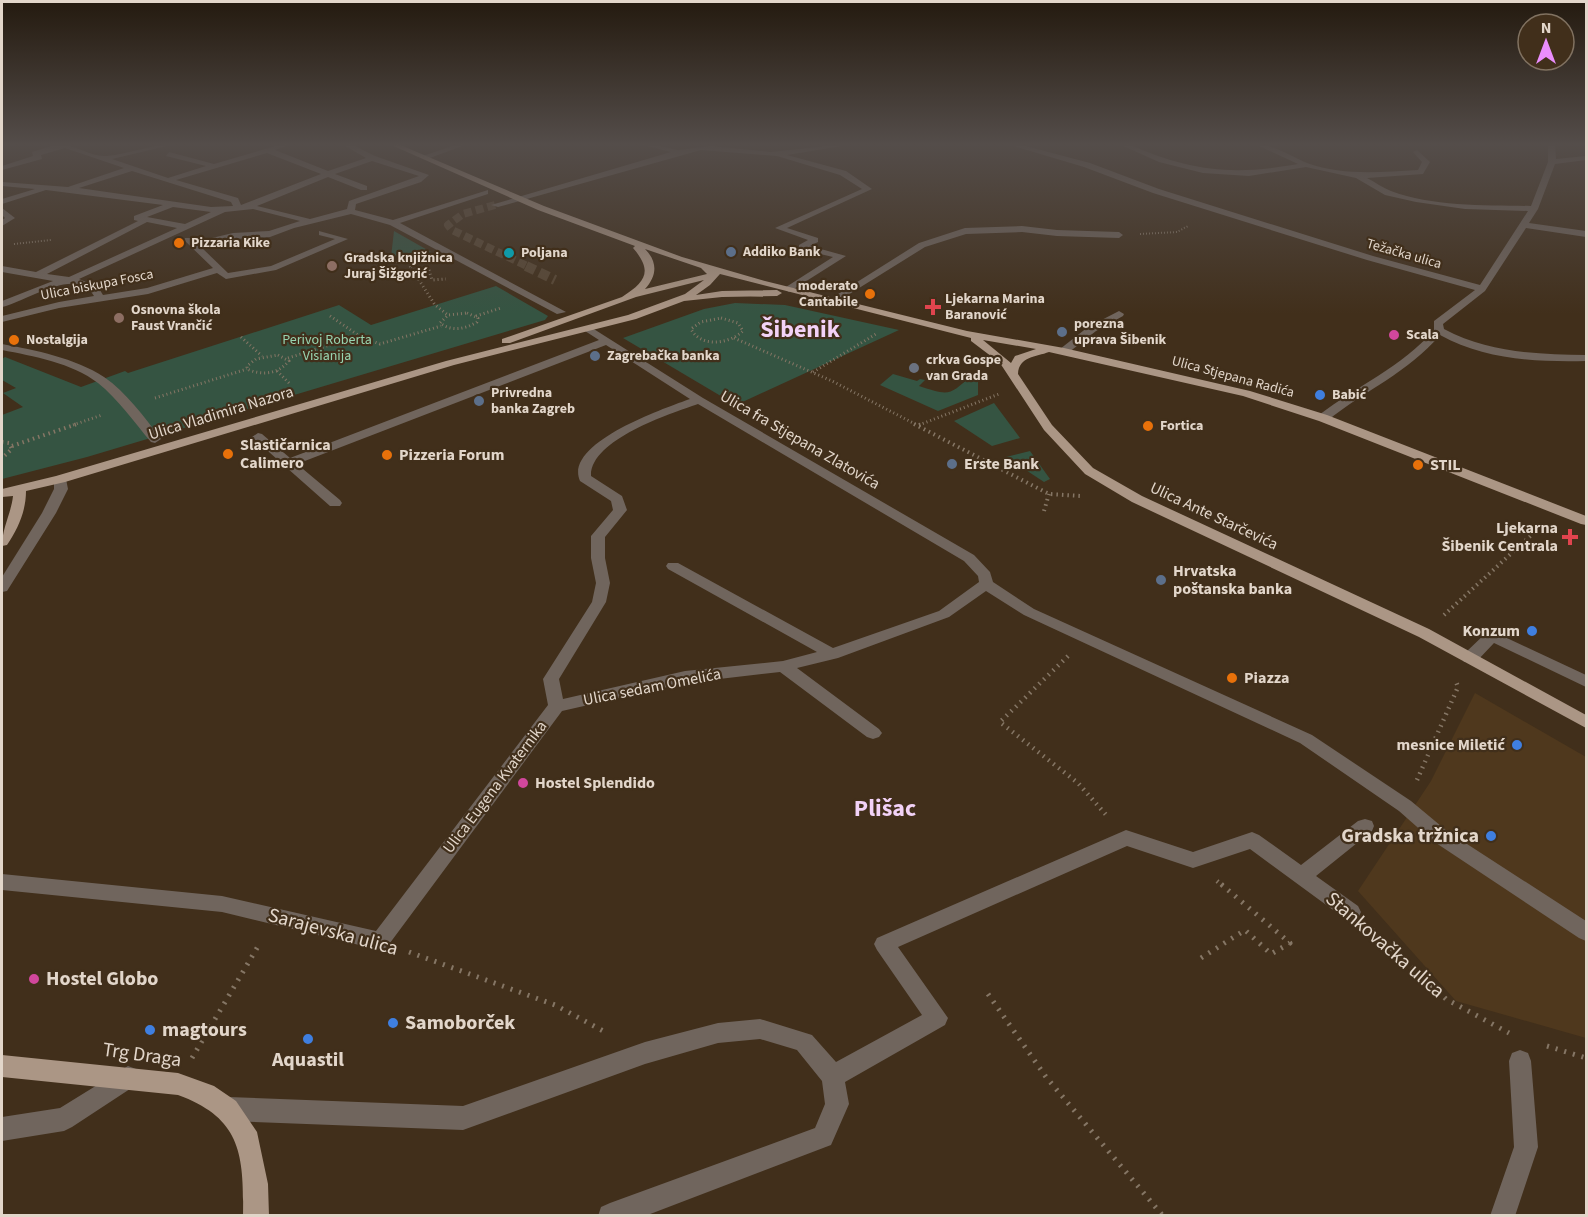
<svg xmlns="http://www.w3.org/2000/svg" width="1588" height="1217" font-family="'Source Sans 3',sans-serif">
	<rect width="100%" height="100%" fill="#412f1b"/>
	<!-- built -->
	<path fill="#4f381d" d="M1475 693 1586 757V1038L1456 1001 1358 891 1431 781Z"/>
	<!-- green -->
	<g fill="#355442">
		<path d="M394 231 431 252 391 257Z"/>
		<path d="M496 286 548 316 545 320 87 457 2 479V415L23 407 3 393 16 388 2 380V359L5 357 81 387 125 371 128 373 339 305 371 325Z"/>
		<path d="M735 303 785 305 899 330 736 405 623 338 704 309Z"/>
		<path d="M893 374 917 381 920 379 925 380 919 386C950 396 949 396 973 374L978 375V395L938 411 880 385Z"/>
		<path d="M994 403 1020 438 992 446 954 421Z"/>
		<path d="M1030 451 1050 479 1044 482 1006 457Z"/>
	</g>
	<g fill="none" stroke-linecap="round" stroke-linejoin="round">
		<!-- minor-tunnel-far1 -->
		<path stroke="#594835" stroke-width="8" stroke-dasharray="8 4" stroke-linecap="butt" d="M495 205 463 214 448 225 452 230 529 267"/>
		<!-- minor-tunnel -->
		<path stroke="#594835" stroke-width="10" stroke-dasharray="10 5" stroke-linecap="butt" d="M526 266 555 280"/>
		<!-- path-far4 -->
		<g stroke="#857665" stroke-width="2" stroke-dasharray="1 2" stroke-linecap="butt">
			<path d="M1140 234 1177 232 1188 226"/>
			<path d="M14 244 51 240"/>
			<path d="M381 263 412 261"/>
			<path d="M411 267 416 262"/>
		</g>
		<!-- path-far3 -->
		<g stroke="#857665" stroke-width="3" stroke-dasharray="1 3" stroke-linecap="butt">
			<path d="M410 266 435 305 448 315"/>
			<path d="M429 270 432 280 446 279"/>
			<path d="M467 313 478 318 477 322C465 329 452 332 440 323L448 315Z"/>
			<path d="M330 316 358 335"/>
			<path d="M476 316 501 308"/>
			<path d="M721 318 738 323 743 331C729 344 701 348 691 329L701 322Z"/>
			<path d="M241 337 262 356"/>
			<path d="M734 338 832 381 917 425"/>
			<path d="M278 355 289 361C278 374 262 376 247 369V366L256 359Z"/>
			<path d="M288 358 359 336 380 344 441 326"/>
			<path d="M277 371 291 385"/>
			<path d="M813 372 876 334"/>
			<path d="M155 398 247 369"/>
			<path d="M73 425 102 415"/>
			<path d="M919 425 999 394"/>
		</g>
		<!-- path-far2 -->
		<g stroke="#857665" stroke-width="4" stroke-dasharray="1.5 4" stroke-linecap="butt">
			<path d="M914 424 1049 494 1081 496"/>
			<path d="M919 425 923 424"/>
			<path d="M2 442 9 443 12 449 2 458"/>
			<path d="M12 446 77 424"/>
			<path d="M1044 511 1049 494"/>
			<path d="M1444 615 1538 529"/>
		</g>
		<!-- path-far1 -->
		<g stroke="#857665" stroke-width="4.5" stroke-dasharray="1.5 5" stroke-linecap="butt">
			<path d="M1068 656 1000 722 1078 783 1108 817"/>
			<path d="M1417 780 1458 687 1455 679"/>
			<path d="M1217 881 1223 886"/>
		</g>
		<!-- path -->
		<g stroke="#857665" stroke-width="5" stroke-dasharray="2 7" stroke-linecap="butt">
			<path d="M1372 930 1446 999 1509 1033"/>
			<path d="M409 952 555 1005 607 1033"/>
			<path d="M1201 958 1245 930 1271 954 1290 943 1221 884"/>
			<path d="M988 994 1046 1077 1163 1216"/>
			<path d="M1547 1046 1586 1058"/>
			<path d="M192 1058 260 943"/>
		</g>
		<!-- minor -->
		<g fill="#70655d" fill-rule="evenodd">
			<path d="M58 144C74 144 91 157 106 156 130 154 152 144 175 144L112 159 168 178 206 166 166 156 169 152 214 164 282 144H291L275 150 328 171 366 158 342 144H351L375 156 429 175 421 182 356 204 355 210 393 220 488 190V194L400 223 566 312 557 314 390 225 351 214 294 228 270 237 233 239 200 246 228 273 271 266 335 239 319 235V231L348 239 276 270 226 279 217 273 148 294 59 308 2 322V316L59 302 94 296C77 265 26 302 2 307V301L53 281 2 272V266L36 272 138 221 134 220V216L163 205 46 190 2 204V199L35 189 2 186V182L68 187 124 168 65 148 41 155 42 159 2 170V166L33 156 32 152ZM267 153 321 174 241 205 238 198 176 180ZM372 161 419 176 349 201 347 209 310 219 257 206 328 177 361 190H367V186L335 174ZM132 171 231 202 233 206 211 207 79 188ZM173 207 211 212 185 224 147 217ZM253 209 300 221 269 231 233 233 195 242 191 238H185L184 240 213 268 147 288 103 295 98 287 79 279 225 212ZM147 222 177 228 69 277 47 274Z"/>
			<path d="M458 144H468L427 159 420 157Z"/>
			<path d="M639 144H650L678 150 711 146 771 152 845 144 842 146 787 155 846 171 872 189 787 228 818 238V242L810 246 846 256 789 292 784 289 786 287 833 257 799 249V245L808 240 775 228 862 189 840 175 777 156 701 150 498 207 491 205 671 152Z"/>
			<path d="M1007 144H1018L1090 163 1159 189 1373 256 1480 285 1528 211 1465 209 1416 202 1385 195 1356 178 1306 167 1249 176 1203 173 1159 162 1119 144H1128C1190 171 1231 176 1298 164L1255 144C1273 144 1290 156 1307 163 1343 176 1380 172 1418 170L1422 162 1413 152 1417 150 1430 162 1423 174 1367 178C1375 182 1383 188 1391 191 1433 207 1487 205 1531 206L1548 162V144H1555L1556 159 1586 156V160L1555 164 1538 209 1529 223 1586 231V237L1526 228 1485 291 1443 324 1444 329C1489 353 1536 354 1586 355V361C1537 362 1485 360 1440 335 1409 372 1364 391 1327 421H1319V415C1357 386 1402 367 1434 330V321L1475 290 1367 260 1153 193 1084 167Z"/>
			<path d="M2 208 15 218 2 226V220L5 218 2 215Z"/>
			<path d="M1022 226 1057 230 1119 232 1123 235 1119 238 1057 236 1022 232 966 234 925 247 835 303 827 301 919 243 965 228Z"/>
			<path d="M1119 311 1124 314 1123 316 1096 331 1068 353H1060V349L1088 327Z"/>
			<path d="M589 326 703 398 974 555 990 572 993 582 1034 609 1312 735 1411 801 1447 831 1586 921V941L1579 938 1433 841 1399 811 1300 743 1024 615 986 591 949 617 838 658 797 668 879 729 882 733 879 737 873 739 867 737 780 672 685 683 562 711 387 947 380 950 222 912 2 890V874L222 896 376 931 548 705 543 679 592 602 596 583 591 558V536L613 510 611 501 580 481C563 443 665 408 690 399L606 345 297 464 340 500 342 503 340 506H330L252 437 258 433 262 434 290 458 599 340 585 331V327ZM698 404 964 561 978 576 979 582 939 611 833 648 678 563H668L666 566 668 569 817 652 783 661 685 671 563 699 559 679 606 602 610 583 605 558V537L627 510 622 496 591 476C590 440 669 414 698 404Z"/>
			<path d="M2 344C35 350 75 358 104 377 126 392 145 418 161 439L155 443 151 442C134 422 118 399 98 383 72 363 33 356 2 350Z"/>
			<path d="M60 475 66 479 68 489 56 513 7 591 2 592V577L42 513 54 489V479Z"/>
			<path d="M1492 631 1586 675V687L1494 643 1476 662H1464L1462 658 1464 654 1487 632Z"/>
			<path d="M1365 819 1372 821 1374 826 1372 831 1316 876 1358 906 1361 912 1358 918 1351 921 1344 918 1250 849 1193 868 1127 846 898 947 948 1018 945 1025 845 1082 849 1104 831 1145 645 1216H598L601 1207 610 1203 815 1128 825 1104 822 1081 797 1050 760 1039 718 1043 645 1064 463 1130 228 1121 220 1117 216 1109 220 1101 228 1097 463 1106 645 1042 718 1023 760 1019 812 1035 836 1062 922 1015 877 950 874 944 877 938 1126 830 1193 852 1252 832 1259 835 1301 865 1358 821Z"/>
			<path d="M1520 1050 1528 1053 1531 1061 1538 1147 1515 1216H1490L1514 1147 1509 1061 1512 1053Z"/>
			<path d="M128 1066 136 1069 139 1077 136 1085 72 1127 64 1131 2 1141V1117L60 1108Z"/>
		</g>
		<!-- major -->
		<g fill="#ab9685" fill-rule="evenodd">
			<path d="M389 144H398L544 206 682 257 765 281 967 331 1064 348 1250 391 1327 415 1586 516V525L1581 524 1319 421 1243 396 1049 352C1036 357 1019 356 1018 374L1052 425 1093 468 1142 496 1429 629 1586 715V728L1419 637 1132 502 1085 474 1044 430 1000 363 971 341V338L720 274 710 285 696 295 722 291 777 290 782 293 777 296 722 297 684 301 636 319 454 365 65 482 26 491C26 511 18 529 7 545L2 546C2 528 11 514 13 496L2 497V489L56 476 446 361 628 315 685 294 704 280 636 297 510 343H502V339L622 297C646 282 653 271 633 248L635 246 538 210ZM645 249 701 268 707 274 645 289C657 276 658 262 645 249ZM983 340 1036 349 1015 356 1011 363Z"/>
			<path d="M2 1055 178 1073 214 1086 236 1101 257 1132 268 1184 269 1216H243C244 1154 241 1118 178 1095L2 1077Z"/>
		</g>
	</g>
	<!-- sky -->
	<linearGradient id="sky" x2="0" y2="1"><stop stop-color="#241a0f"/><stop offset="0.46" stop-color="#544d4a"/><stop offset="1" stop-color="#544d4a" stop-opacity="0"/></linearGradient>
	<rect width="1588" height="314" fill="url(#sky)"/>
	<!-- markers -->
	<g fill="#e8710a" stroke="#412f1b" stroke-width="2">
		<circle cx="179" cy="243" r="6"/>
		<circle cx="870" cy="294" r="6"/>
		<circle cx="14" cy="340" r="6"/>
		<circle cx="1148" cy="426" r="6"/>
		<circle cx="228" cy="454" r="6"/>
		<circle cx="387" cy="455" r="6"/>
		<circle cx="1418" cy="465" r="6"/>
		<circle cx="1232" cy="678" r="6"/>
	</g>
	<g fill="#5c6f8a" stroke="#412f1b" stroke-width="2">
		<circle cx="731" cy="252" r="6"/>
		<circle cx="1062" cy="332" r="6"/>
		<circle cx="595" cy="356" r="6"/>
		<circle cx="479" cy="401" r="6"/>
		<circle cx="952" cy="464" r="6"/>
		<circle cx="1161" cy="580" r="6"/>
	</g>
	<circle fill="#0f9aa8" stroke="#412f1b" stroke-width="2" cx="509" cy="253" r="6"/>
	<g fill="#8d6e63" stroke="#412f1b" stroke-width="2">
		<circle cx="332" cy="266" r="6"/>
		<circle cx="119" cy="318" r="6"/>
	</g>
	<g fill="#e0444e" stroke="#412f1b" stroke-width="2">
		<path d="M930 298h6v6h6v6h-6v6h-6v-6h-6v-6h6z"/>
		<path d="M1567 528h6v6h6v6h-6v6h-6v-6h-6v-6h6z"/>
	</g>
	<g fill="#d1479c" stroke="#412f1b" stroke-width="2">
		<circle cx="1394" cy="335" r="6"/>
		<circle cx="523" cy="783" r="6"/>
		<circle cx="34" cy="979" r="6"/>
	</g>
	<circle fill="#6b7280" stroke="#412f1b" stroke-width="2" cx="914" cy="368" r="6"/>
	<g fill="#3f7fe0" stroke="#412f1b" stroke-width="2">
		<circle cx="1320" cy="395" r="6"/>
		<circle cx="1532" cy="631" r="6"/>
		<circle cx="1517" cy="745" r="6"/>
		<circle cx="1491" cy="836" r="6"/>
		<circle cx="393" cy="1023" r="6"/>
		<circle cx="150" cy="1030" r="6"/>
		<circle cx="308" cy="1039" r="6"/>
	</g>
	<g text-anchor="middle" dominant-baseline="central" stroke-width="4.5" stroke-linejoin="round" paint-order="stroke">
		<!-- far-poi labels -->
		<g font-size="14" font-weight="bold" fill="#e2d6ca" stroke="#412f1b" text-anchor="start">
			<text x="191" y="243">Pizzaria Kike</text>
			<text x="743" y="252">Addiko Bank</text>
			<text x="521" y="253">Poljana</text>
			<text x="344" y="258">Gradska knjižnica<tspan x="344" dy="16">Juraj Šižgorić</tspan></text>
			<text x="858" y="286" text-anchor="end">moderato<tspan x="858" dy="16">Cantabile</tspan></text>
			<text x="945" y="299">Ljekarna Marina<tspan x="945" dy="16">Baranović</tspan></text>
			<text x="131" y="310">Osnovna škola<tspan x="131" dy="16">Faust Vrančić</tspan></text>
			<text x="1074" y="324">porezna<tspan x="1074" dy="16">uprava Šibenik</tspan></text>
			<text x="1406" y="335">Scala</text>
			<text x="26" y="340">Nostalgija</text>
			<text x="607" y="356">Zagrebačka banka</text>
			<text x="926" y="360">crkva Gospe<tspan x="926" dy="16">van Grada</tspan></text>
			<text x="491" y="393">Privredna<tspan x="491" dy="16">banka Zagreb</tspan></text>
			<text x="1332" y="395">Babić</text>
			<text x="1160" y="426">Fortica</text>
		</g>
		<!-- far-street labels -->
		<g font-size="14" fill="#e2d6ca" stroke="#412f1b">
			<text transform="translate(1404 254) rotate(16)">Težačka ulica</text>
			<text transform="translate(97 285) rotate(-11)">Ulica biskupa Fosca</text>
			<text transform="translate(1233 377) rotate(15)">Ulica Stjepana Radića</text>
		</g>
		<!-- far-park labels -->
		<g font-size="14" fill="#98d4b0" stroke="#412f1b">
			<text x="327" y="340">Perivoj Roberta<tspan x="327" dy="16">Visianija</tspan></text>
		</g>
		<!-- street labels -->
		<g font-size="16" fill="#e2d6ca" stroke="#412f1b">
			<text transform="translate(221 413) rotate(-17)">Ulica Vladimira Nazora</text>
			<text transform="translate(800 440) rotate(30)">Ulica fra Stjepana Zlatovića</text>
			<text transform="translate(1214 516) rotate(25)">Ulica Ante Starčevića</text>
			<text transform="translate(652 687) rotate(-11)">Ulica sedam Omelića</text>
			<text transform="translate(495 787) rotate(-53)">Ulica Eugena Kvaternika</text>
		</g>
		<!-- poi labels -->
		<g font-size="16" font-weight="bold" fill="#e2d6ca" stroke="#412f1b" text-anchor="start">
			<text x="240" y="445">Slastičarnica<tspan x="240" dy="18">Calimero</tspan></text>
			<text x="399" y="455">Pizzeria Forum</text>
			<text x="964" y="464">Erste Bank</text>
			<text x="1430" y="465">STIL</text>
			<text x="1558" y="528" text-anchor="end">Ljekarna<tspan x="1558" dy="18">Šibenik Centrala</tspan></text>
			<text x="1173" y="571">Hrvatska<tspan x="1173" dy="18">poštanska banka</tspan></text>
			<text x="1520" y="631" text-anchor="end">Konzum</text>
			<text x="1244" y="678">Piazza</text>
			<text x="1505" y="745" text-anchor="end">mesnice Miletić</text>
			<text x="535" y="783">Hostel Splendido</text>
		</g>
		<!-- near-poi labels -->
		<g font-size="20" font-weight="bold" fill="#e2d6ca" stroke="#412f1b" text-anchor="start">
			<text x="1479" y="836" text-anchor="end">Gradska tržnica</text>
			<text x="46" y="979">Hostel Globo</text>
			<text x="405" y="1023">Samoborček</text>
			<text x="162" y="1030">magtours</text>
			<text x="308" y="1060" text-anchor="middle">Aquastil</text>
		</g>
		<!-- near-street labels -->
		<g font-size="20" fill="#e2d6ca" stroke="#412f1b">
			<text transform="translate(333 932) rotate(15)">Sarajevska ulica</text>
			<text transform="translate(1385 945) rotate(41)">Stankovačka ulica</text>
			<text transform="translate(142 1055) rotate(8)">Trg Draga</text>
		</g>
		<!-- far-town labels -->
		<g font-size="24" font-weight="bold" fill="#f2d2f7" stroke="#412f1b">
			<text x="800" y="329">Šibenik</text>
		</g>
		<!-- near-quarter labels -->
		<g font-size="24" font-weight="bold" fill="#f2d2f7" stroke="#412f1b">
			<text x="885" y="808">Plišac</text>
		</g>
	</g>
	<!-- border -->
	<rect width="1588" height="1217" fill="none" stroke="#e2d6ca" stroke-width="6"/>
	<!-- north arrow -->
	<g transform="translate(1546 42)"><circle r="28" fill="#412f1b" stroke="#817261" stroke-width="1.5"/>
	<path d="M0-4.5L10 22L0 15L-10 22Z" fill="#ea8dfc"/>
	<text y="-9" font-size="16" font-weight="bold" text-anchor="middle" fill="#e2d6ca">N</text>
	</g>
</svg>
